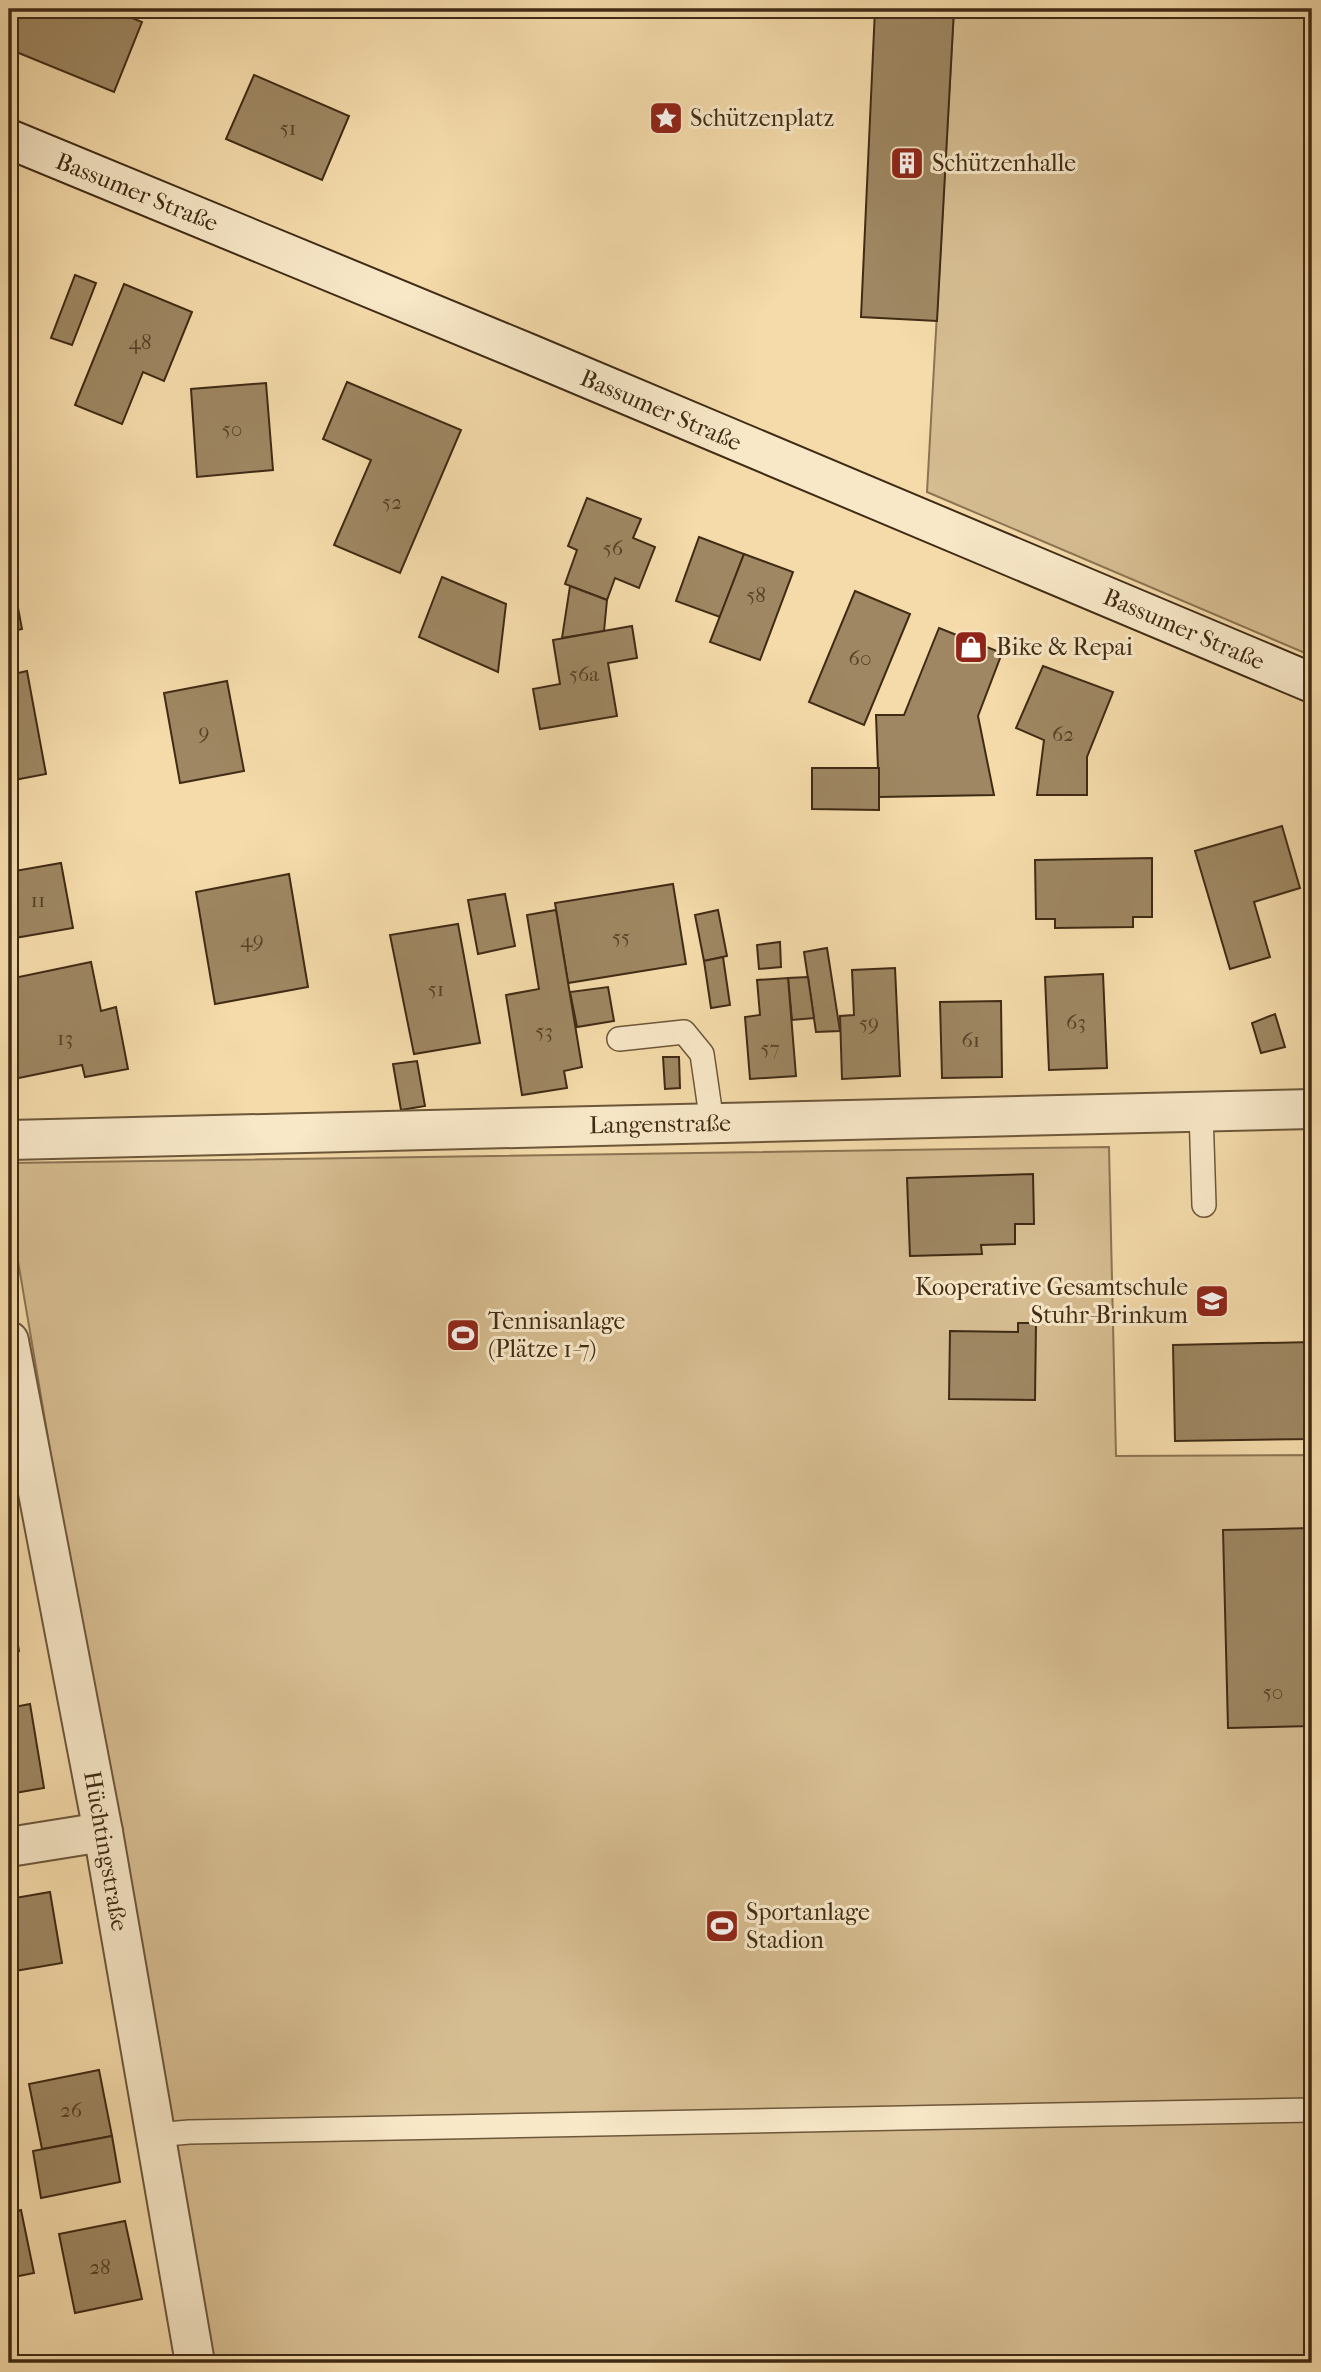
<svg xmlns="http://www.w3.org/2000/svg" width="1321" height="2372" font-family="'IM FELL French Canon',serif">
	<rect width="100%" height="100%" fill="#f5dbaa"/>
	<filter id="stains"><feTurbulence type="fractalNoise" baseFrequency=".00286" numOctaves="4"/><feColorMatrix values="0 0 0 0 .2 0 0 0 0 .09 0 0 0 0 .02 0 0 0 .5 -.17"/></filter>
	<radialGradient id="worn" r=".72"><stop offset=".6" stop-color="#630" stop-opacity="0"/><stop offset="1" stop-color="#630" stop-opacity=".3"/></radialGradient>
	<!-- green -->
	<g fill="#d6bd91" stroke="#8b7453" stroke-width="2">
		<path d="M954 9H1312V656L927 492Z"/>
		<path d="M1109 1147 1116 1456 1312 1455V2363H205L9 1208V1163Z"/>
	</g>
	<!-- building -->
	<g fill="#9e8762" stroke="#402b15" stroke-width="2">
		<path d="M9 9H110L142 22 114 92 9 49Z"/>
		<path d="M875 9H954L937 321 861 317Z"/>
		<path d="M254 75 349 116 322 180 226 139Z"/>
		<path d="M75 275 96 283 72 345 51 338Z"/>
		<path d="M124 284 192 312 164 381 143 372 122 424 75 405Z"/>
		<path d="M347 382 461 430 400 573 334 545 371 460 323 439Z"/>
		<path d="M266 383 273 470 197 477 191 389Z"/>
		<path d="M587 498 641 519 633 538 655 547 639 588 615 578 607 600 565 584 577 550 568 546Z"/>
		<path d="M699 537 744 554 720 617 676 601Z"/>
		<path d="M744 554 793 572 760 660 710 642Z"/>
		<path d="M9 560 22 629 9 632Z"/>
		<path d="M442 577 506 604 498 672 419 637Z"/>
		<path d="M570 586 607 600 604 631 562 638Z"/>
		<path d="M855 591 910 614 864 725 809 702Z"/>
		<path d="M632 626 637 658 608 663 617 716 540 729 533 689 560 684 553 640Z"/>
		<path d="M939 628 1002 653 978 716 994 795 879 797 876 715H904Z"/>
		<path d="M1043 666 1113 692 1087 757V795H1037L1044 740 1016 728Z"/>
		<path d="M27 671 46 774 9 781V675Z"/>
		<path d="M227 681 244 771 180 783 164 693Z"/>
		<path d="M812 768H879V810L812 809Z"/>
		<path d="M1282 826 1300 888 1254 902 1270 957 1230 969 1195 851Z"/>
		<path d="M11 838 17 871 9 872V839Z"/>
		<path d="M1152 858V917H1133V927L1055 928V919H1036L1035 860Z"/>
		<path d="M61 863 73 928 9 939V872Z"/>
		<path d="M289 874 308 987 215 1004 196 892Z"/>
		<path d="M673 884 686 964 568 983 555 903Z"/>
		<path d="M505 894 515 946 478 954 468 900Z"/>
		<path d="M556 910 582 1067 564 1071 567 1088 522 1095 506 995 539 989 527 915Z"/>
		<path d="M718 910 727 956 704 961 695 915Z"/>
		<path d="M458 924 480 1043 414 1054 390 935Z"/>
		<path d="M780 942 781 967 759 969 757 945Z"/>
		<path d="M827 948 840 1031 816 1032 804 952Z"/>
		<path d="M723 957 730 1005 711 1008 704 961Z"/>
		<path d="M91 962 101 1011 116 1007 128 1069 85 1077 82 1065 9 1080V979Z"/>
		<path d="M895 968 900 1076 842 1079 840 1016 854 1015 852 970Z"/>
		<path d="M1103 974 1107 1068 1049 1070 1045 977Z"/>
		<path d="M808 977 814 1018 792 1020 788 978Z"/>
		<path d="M788 978 796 1076 750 1079 745 1017 760 1015 757 980Z"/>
		<path d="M608 987 614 1021 577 1027 570 992Z"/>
		<path d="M1001 1001 1002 1077 942 1078 940 1002Z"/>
		<path d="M1275 1014 1285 1047 1261 1053 1252 1023Z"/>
		<path d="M663 1057H679L680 1088 665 1089Z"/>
		<path d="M417 1061 425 1106 401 1110 393 1064Z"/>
		<path d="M1033 1174 1034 1224H1015V1244L981 1245 982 1254 910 1256 907 1178Z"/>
		<path d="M1018 1323H1036L1035 1400 949 1399 950 1331 1018 1332Z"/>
		<path d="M1312 1342V1439L1175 1441 1173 1345Z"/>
		<path d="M1312 1528V1726L1228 1728 1223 1530Z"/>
		<path d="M9 1593 19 1651 9 1653Z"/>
		<path d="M30 1704 44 1788 9 1794V1708Z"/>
		<path d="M50 1892 62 1963 9 1972V1899Z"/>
		<path d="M99 2070 112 2136 42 2149 29 2084Z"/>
		<path d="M112 2136 120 2182 41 2198 33 2151Z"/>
		<path d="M21 2210 34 2273 9 2278V2213Z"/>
		<path d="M125 2221 142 2299 75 2313 59 2234Z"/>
	</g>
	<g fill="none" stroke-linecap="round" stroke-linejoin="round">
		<!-- lane casing -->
		<g stroke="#6d573a" stroke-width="26">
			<g id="lane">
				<path d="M619 1039 684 1032 702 1054 712 1123"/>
				<path d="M1201 1111 1204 1205"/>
				<path d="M156 2135 189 2132 1312 2110"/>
			</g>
		</g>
		<!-- street casing -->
		<g stroke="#6d573a" stroke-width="42">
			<g id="street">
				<path d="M9 1140 1312 1109"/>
				<path d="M9 1341 103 1832 195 2363"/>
				<path d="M9 1847 103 1832"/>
			</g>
		</g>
		<!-- secondary casing -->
		<g stroke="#402b15" stroke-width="42">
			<path id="secondary" d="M9 139 530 354 1312 683"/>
		</g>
		<!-- lane -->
		<use href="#lane" stroke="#f8e8c8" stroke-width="23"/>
		<!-- street -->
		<use href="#street" stroke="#f8e8c8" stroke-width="38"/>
		<!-- secondary -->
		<use href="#secondary" stroke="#f8e8c8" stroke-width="38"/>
	</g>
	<!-- icons -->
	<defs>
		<g id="sight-square" transform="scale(1.75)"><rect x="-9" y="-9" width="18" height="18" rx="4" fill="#8f2418" stroke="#f8e8c8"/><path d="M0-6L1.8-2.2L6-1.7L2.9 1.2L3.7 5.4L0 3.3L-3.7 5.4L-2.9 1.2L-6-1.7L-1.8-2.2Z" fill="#fff"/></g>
		<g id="building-square" transform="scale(1.75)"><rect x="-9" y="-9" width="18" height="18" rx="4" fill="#8f2418" stroke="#f8e8c8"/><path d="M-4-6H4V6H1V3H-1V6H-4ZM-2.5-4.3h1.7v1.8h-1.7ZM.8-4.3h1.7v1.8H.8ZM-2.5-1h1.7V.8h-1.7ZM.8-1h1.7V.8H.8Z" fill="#fff"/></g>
		<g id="shop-square" transform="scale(1.75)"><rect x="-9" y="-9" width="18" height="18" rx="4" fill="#8f2418" stroke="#f8e8c8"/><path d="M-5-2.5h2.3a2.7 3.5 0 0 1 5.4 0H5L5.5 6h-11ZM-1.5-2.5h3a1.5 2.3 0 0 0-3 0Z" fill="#fff"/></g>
		<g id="school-square" transform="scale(1.75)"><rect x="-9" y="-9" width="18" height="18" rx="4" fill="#8f2418" stroke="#f8e8c8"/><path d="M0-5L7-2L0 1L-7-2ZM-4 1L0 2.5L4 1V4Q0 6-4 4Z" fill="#fff"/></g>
		<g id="stadium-square" transform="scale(1.75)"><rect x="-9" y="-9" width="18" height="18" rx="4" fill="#8f2418" stroke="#f8e8c8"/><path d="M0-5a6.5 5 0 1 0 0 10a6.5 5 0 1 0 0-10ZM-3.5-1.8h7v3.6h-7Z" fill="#fff"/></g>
	</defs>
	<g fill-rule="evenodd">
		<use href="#sight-square" x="666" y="118"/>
		<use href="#building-square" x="907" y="163"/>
		<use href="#shop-square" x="971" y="647"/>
		<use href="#school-square" x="1212" y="1301"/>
		<use href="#stadium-square" x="463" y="1335"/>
		<use href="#stadium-square" x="722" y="1926"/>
	</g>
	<g text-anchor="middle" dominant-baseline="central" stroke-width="6" stroke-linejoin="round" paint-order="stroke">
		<!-- number labels -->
		<g font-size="21" fill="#584228">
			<text x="288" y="128">51</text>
			<text x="140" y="342">48</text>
			<text x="232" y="429">50</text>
			<text x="392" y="502">52</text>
			<text x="613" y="548">56</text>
			<text x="756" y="595">58</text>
			<text x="860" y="658">60</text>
			<text x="584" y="674">56a</text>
			<text x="204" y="732">9</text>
			<text x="1063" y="734">62</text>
			<text x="38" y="900">11</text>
			<text x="621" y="937">55</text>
			<text x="252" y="940">49</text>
			<text x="436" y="989">51</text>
			<text x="1076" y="1022">63</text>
			<text x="869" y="1023">59</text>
			<text x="544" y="1031">53</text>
			<text x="65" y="1038">13</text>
			<text x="971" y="1040">61</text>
			<text x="770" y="1048">57</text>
			<text x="1273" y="1692">50</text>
			<text x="71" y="2110">26</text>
			<text x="100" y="2267">28</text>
		</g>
		<!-- poi labels -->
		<g font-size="24" fill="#402b15" stroke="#f8e8c8" text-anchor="start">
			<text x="690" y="118">Schützenplatz</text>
			<text x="932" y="163">Schützenhalle</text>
			<text x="996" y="647">Bike &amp; Repai</text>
			<text x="1188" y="1287" text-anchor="end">Kooperative Gesamtschule<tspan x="1188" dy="28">Stuhr-Brinkum</tspan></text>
			<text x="488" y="1321">Tennisanlage<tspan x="488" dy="28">(Plätze 1-7)</tspan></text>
			<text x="746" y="1912">Sportanlage<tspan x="746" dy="28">Stadion</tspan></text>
		</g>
		<!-- street labels -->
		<g font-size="24" fill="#402b15" stroke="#f8e8c8">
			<text transform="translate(137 192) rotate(22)">Bassumer Straße</text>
			<text transform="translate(661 410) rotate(23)">Bassumer Straße</text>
			<text transform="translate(1184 629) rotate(23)">Bassumer Straße</text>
			<text transform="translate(660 1124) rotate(-1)">Langenstraße</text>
			<text transform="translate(106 1851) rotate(80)">Hüchtingstraße</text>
		</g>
	</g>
	<!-- margin -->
	<rect width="1321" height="2372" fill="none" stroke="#f5dbaa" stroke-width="35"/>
	<rect x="10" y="10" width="1300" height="2351" fill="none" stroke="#402b15" stroke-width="3.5"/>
	<rect x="18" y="18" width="1286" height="2337" fill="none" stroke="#402b15" stroke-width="2"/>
	<rect width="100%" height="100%" filter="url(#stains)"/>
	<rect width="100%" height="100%" fill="url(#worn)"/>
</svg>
